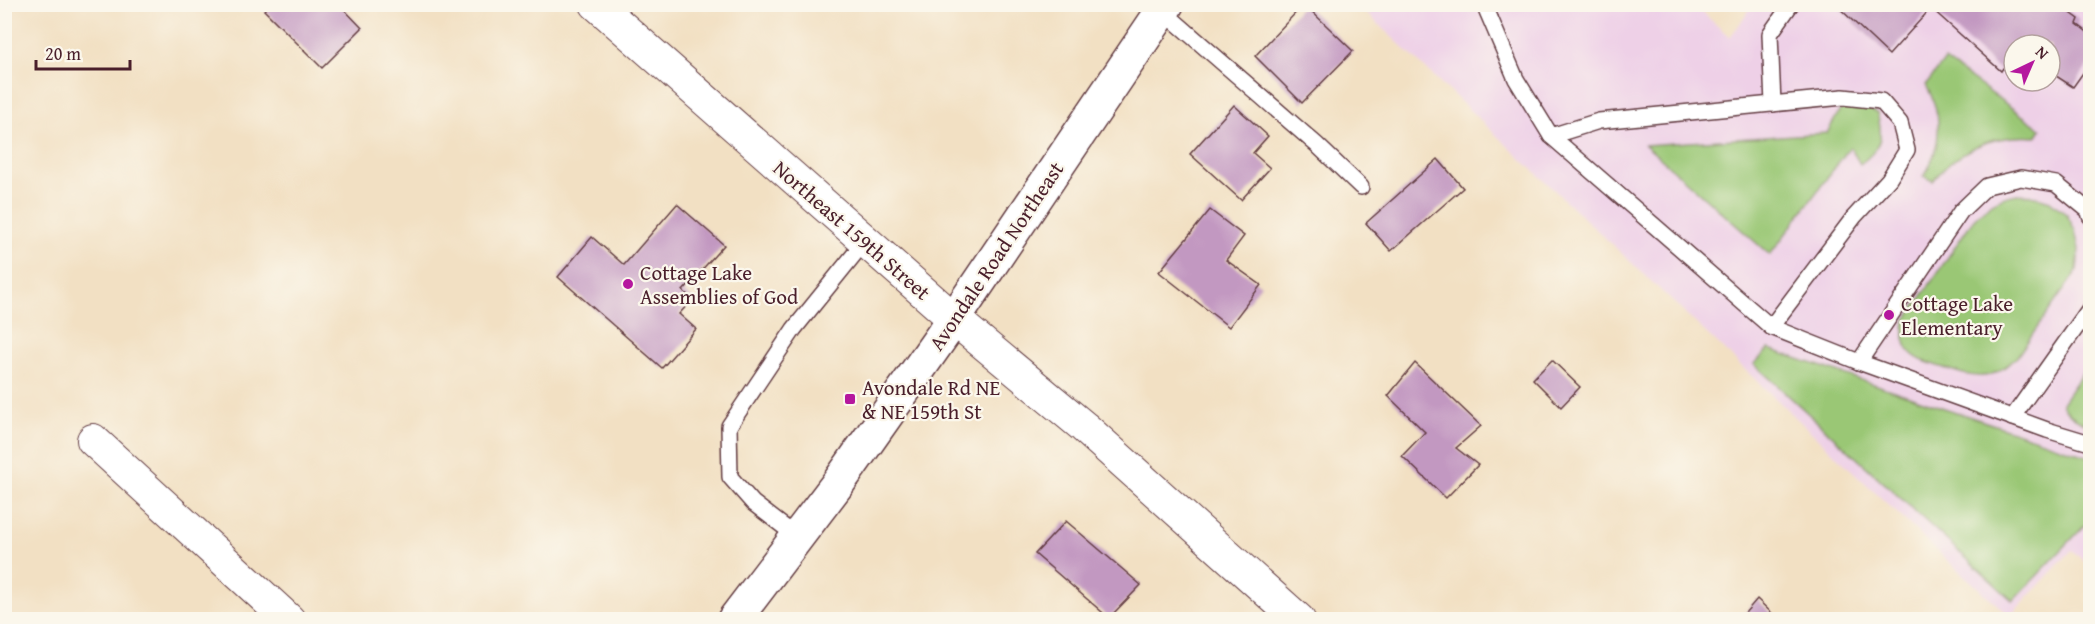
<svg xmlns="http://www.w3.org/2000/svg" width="2095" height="624" font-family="'Gentium Book Plus',serif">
	<rect width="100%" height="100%" fill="#fbf7ec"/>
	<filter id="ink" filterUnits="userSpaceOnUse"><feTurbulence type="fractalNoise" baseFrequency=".0167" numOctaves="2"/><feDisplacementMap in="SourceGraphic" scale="12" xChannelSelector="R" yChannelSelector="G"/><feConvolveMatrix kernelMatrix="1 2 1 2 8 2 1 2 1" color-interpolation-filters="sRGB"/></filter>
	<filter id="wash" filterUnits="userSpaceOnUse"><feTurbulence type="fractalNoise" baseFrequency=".008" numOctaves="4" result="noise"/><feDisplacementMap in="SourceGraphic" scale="24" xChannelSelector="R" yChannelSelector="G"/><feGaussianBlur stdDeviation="1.35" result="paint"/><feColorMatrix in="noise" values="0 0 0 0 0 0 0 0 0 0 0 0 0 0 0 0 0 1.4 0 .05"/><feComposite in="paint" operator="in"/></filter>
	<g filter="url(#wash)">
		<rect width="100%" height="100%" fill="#f2e0c3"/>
		<!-- built -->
		<path fill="#eed0e7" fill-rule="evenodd" d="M1358 5H1694L1730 37 1753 5H2090V567L2072 550 2010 616 1948 561ZM2014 45H2050V81H2014Z"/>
		<!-- green -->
		<g fill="#9ac775" stroke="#727350" stroke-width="1.5">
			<path d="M1945 60 2041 129 2036 137C1994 134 1959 148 1933 181L1924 176C1942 146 1943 115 1926 85Z"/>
			<path d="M1850 106H1865L1877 113C1884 137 1881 149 1860 164L1850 147 1770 255 1645 145 1827 133 1840 110Z"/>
			<path d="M2017 194 2031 195 2050 201 2067 215 2075 230 2079 249 2077 271 2016 358C2007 366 1996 375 1984 376 1971 377 1959 373 1947 369 1919 360 1898 356 1905 321L1973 220C1987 205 1996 198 2017 194Z"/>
			<path d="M1769 349 2090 457V520L2013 601 1754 364Z"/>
			<path d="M2090 362V426C2079 420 2067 416 2062 403Z"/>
		</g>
		<g id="blocks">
			<!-- building -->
			<g fill="#c298c1">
				<path d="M270 4H339L362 28 322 68 264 10Z"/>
				<path d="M1304 4 1353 51 1302 103 1255 56Z"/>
				<path d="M1835 4H2058L2079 19 2077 24 2090 34V63L2073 87 2050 72V45H2014V75L2003 68 2001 71 1931 8 1889 55Z"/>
				<path d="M1234 105 1268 136 1253 153 1270 168 1241 200 1190 154Z"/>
				<path d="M1438 159 1463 188 1391 251 1366 223Z"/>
				<path d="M677 204 724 245 683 291 693 299 679 314 696 329 662 368 558 277 592 237 624 265Z"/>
				<path d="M1210 210 1244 236 1226 260 1261 285 1229 327 1159 272Z"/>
				<path d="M1552 360 1580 387 1561 407 1533 379Z"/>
				<path d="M1415 363 1481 426 1456 448 1478 465 1446 498 1402 456 1425 432 1388 396Z"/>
				<path d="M1066 521 1141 585 1109 618 1035 554Z"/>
				<path d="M1757 599 1779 620H1739Z"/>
			</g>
		</g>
	</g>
	<g filter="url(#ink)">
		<use href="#blocks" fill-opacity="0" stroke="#633c42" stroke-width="1.5"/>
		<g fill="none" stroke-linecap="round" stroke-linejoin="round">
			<!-- service casing -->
			<g stroke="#633c42" stroke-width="18">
				<g id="service">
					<path d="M1484 4 1516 79 1551 136 1771 327 1859 362 2047 430 2090 443"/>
					<path d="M1163 11 1317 145 1361 187"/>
					<path d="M1773 104 1770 34 1791 4"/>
					<path d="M1551 136 1599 121 1843 97 1881 101 1900 123 1907 150 1889 179 1854 217 1771 327"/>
					<path d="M1859 362 1961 211 1987 186 2021 178 2056 184 2089 211 2090 216"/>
					<path d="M2012 418 2090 308"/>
					<path d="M796 536 753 503 730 477 729 426 794 329 865 241"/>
				</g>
			</g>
			<!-- minor casing -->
			<g stroke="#633c42" stroke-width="34">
				<g id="minor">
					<path d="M596 4 954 319 1084 427 1299 620"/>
					<path d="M93 440 289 620"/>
				</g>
			</g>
			<!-- secondary casing -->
			<g stroke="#633c42" stroke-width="36">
				<path id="secondary" d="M734 620 839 482 954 319 1167 4"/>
			</g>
			<!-- service -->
			<use href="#service" stroke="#fff" stroke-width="15"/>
			<!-- minor -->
			<use href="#minor" stroke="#fff" stroke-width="32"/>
			<!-- secondary -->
			<use href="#secondary" stroke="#fff" stroke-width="33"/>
		</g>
	</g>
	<!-- markers -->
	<g fill="#b5179e" stroke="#fbf7ec" stroke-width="2">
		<circle cx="628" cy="284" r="6"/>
		<circle cx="1889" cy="315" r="6"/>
		<rect x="844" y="393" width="12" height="12" rx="3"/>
	</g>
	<g text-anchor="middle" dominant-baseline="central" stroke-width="4.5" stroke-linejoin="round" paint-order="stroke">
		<!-- street labels -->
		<g font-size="21" fill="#4a1f2b" stroke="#fbf7ec">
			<text transform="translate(852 230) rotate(41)">Northeast 159th Street</text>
			<text transform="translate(996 256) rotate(-56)">Avondale Road Northeast</text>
		</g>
		<!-- poi labels -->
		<g font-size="21" fill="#4a1f2b" stroke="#fbf7ec" text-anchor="start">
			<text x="640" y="272">Cottage Lake<tspan x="640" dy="24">Assemblies of God</tspan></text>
			<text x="1901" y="303">Cottage Lake<tspan x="1901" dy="24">Elementary</tspan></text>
			<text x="862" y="387">Avondale Rd NE<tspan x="862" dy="24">&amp; NE 159th St</tspan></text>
		</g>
	</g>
	<!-- margin -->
	<rect width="2095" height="624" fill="none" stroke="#fbf7ec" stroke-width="24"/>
	<!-- north arrow -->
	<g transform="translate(2032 63) rotate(44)"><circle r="28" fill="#fbf7ec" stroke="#b4a19f" stroke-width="1.5"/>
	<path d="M0-4.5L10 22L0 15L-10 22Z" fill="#b5179e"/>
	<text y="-9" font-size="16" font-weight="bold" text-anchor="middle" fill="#4a1f2b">N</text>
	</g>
	<!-- scale -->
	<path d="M36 60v9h94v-9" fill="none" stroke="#4a1f2b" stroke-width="3"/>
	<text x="45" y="60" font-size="18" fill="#4a1f2b" stroke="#fbf7ec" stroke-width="4.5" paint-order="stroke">20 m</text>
</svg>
